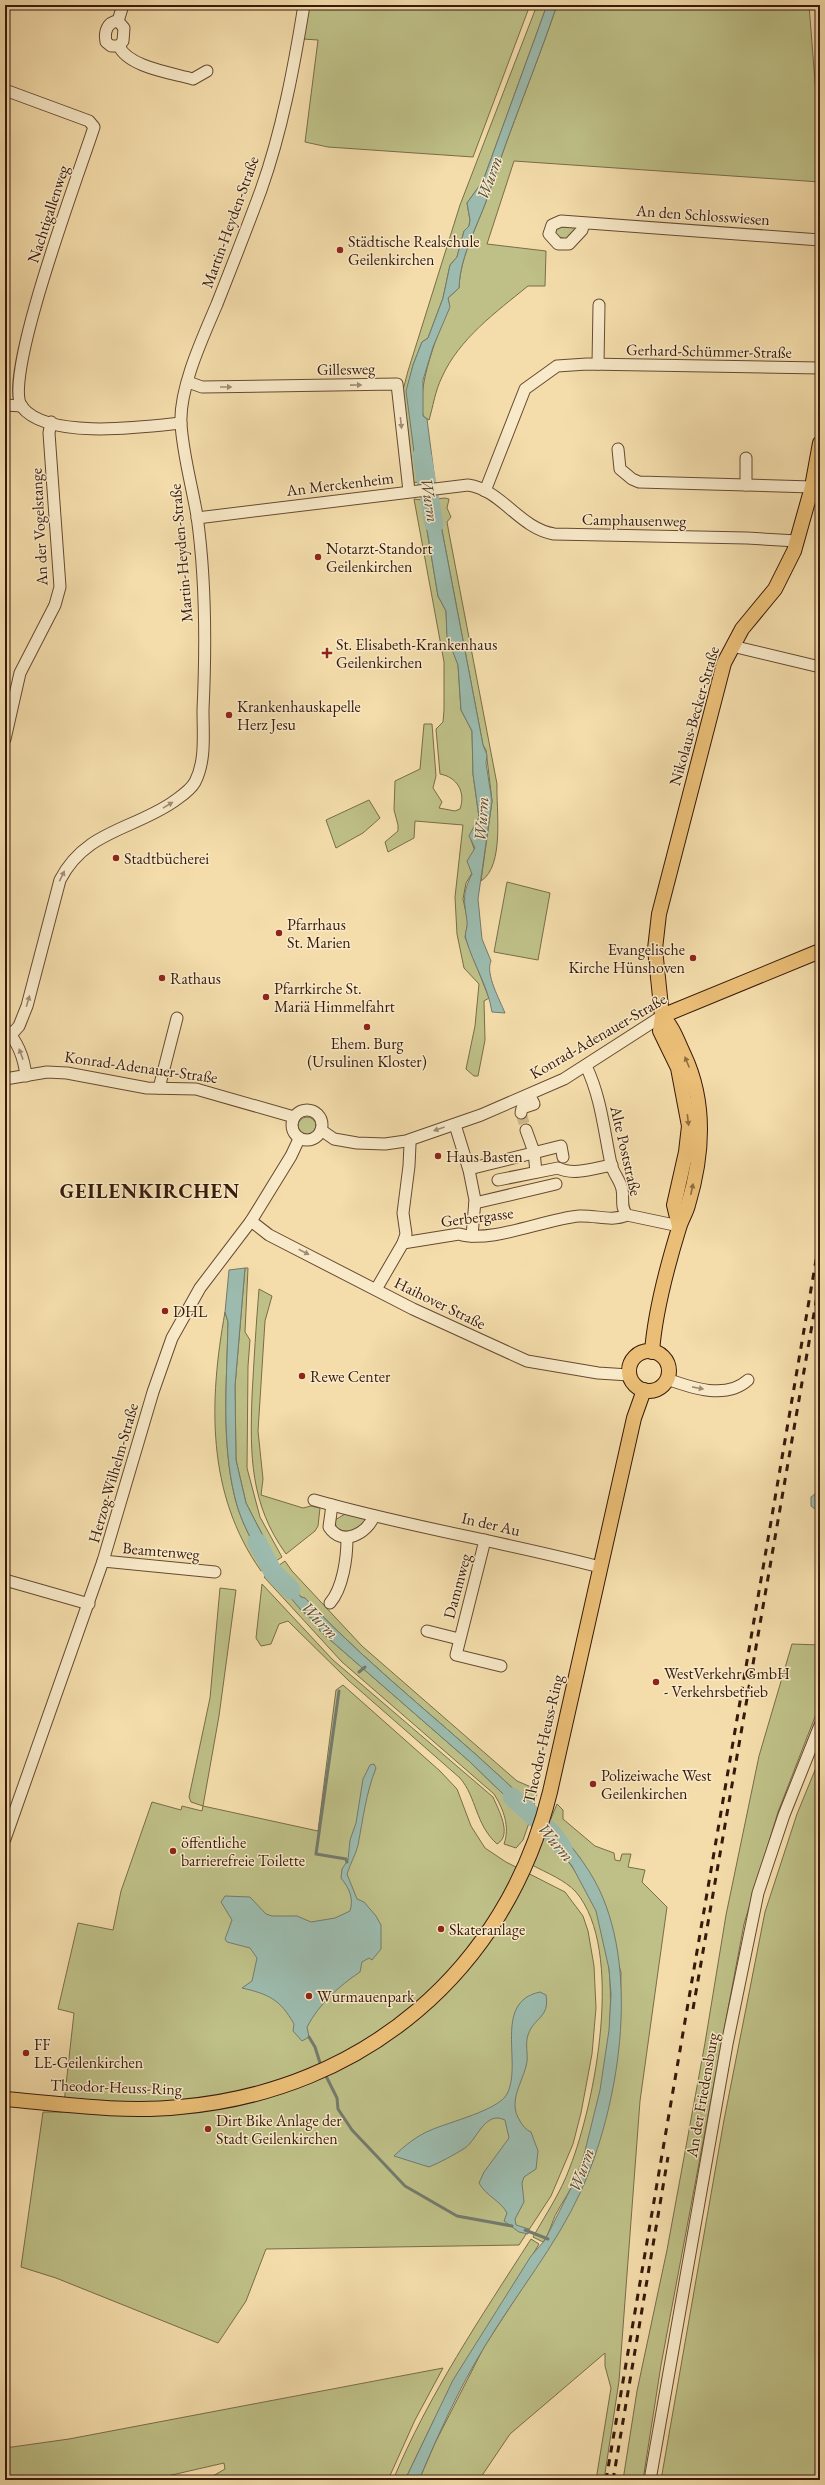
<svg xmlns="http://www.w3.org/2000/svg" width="825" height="2485" font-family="'EB Garamond',serif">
	<rect width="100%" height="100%" fill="#f4ddab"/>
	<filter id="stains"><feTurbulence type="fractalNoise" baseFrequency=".005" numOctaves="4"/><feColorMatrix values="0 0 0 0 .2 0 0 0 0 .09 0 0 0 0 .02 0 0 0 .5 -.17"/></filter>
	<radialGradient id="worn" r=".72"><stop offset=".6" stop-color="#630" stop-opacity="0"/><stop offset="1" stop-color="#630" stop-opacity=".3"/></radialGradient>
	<!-- green -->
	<g fill="#bec087" stroke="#7a6c49">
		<path d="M308 5H530L473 157 328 147 305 142 318 40 303 39Z"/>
		<path d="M537 5H547L483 181 467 203 470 220 469 226 464 231 457 257 450 265 443 298 428 338 422 342 413 365 407 391 418 482 414 483 403 390 408 371 460 205Z"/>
		<path d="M557 5H809L820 145V182L514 161 487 244 546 251 545 286H528C496 312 459 339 442 377 435 391 433 407 429 420L423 416C417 381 438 337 449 303L448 298 459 288C460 254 480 222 490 190 510 128 536 67 557 5Z"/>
		<path d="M559 227H574L576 228 566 239 556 236 555 230Z"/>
		<path d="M445 498 449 499 447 508 451 517 447 522 449 533 497 784C496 808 505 866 481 881L492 801 486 750 483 745 436 499Z"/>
		<path d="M414 499 422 500 438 596 446 611 447 633 458 665 461 710 472 731 473 774 479 817 471 840 475 851C469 860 469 863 472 873L466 883 463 899 468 922 465 937 489 998 484 1001 485 1040 478 1076H474L466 1069 475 1026 479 984 464 968 457 934 455 897 463 825 415 821 414 838 388 852 385 842 398 831V825L394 810 395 781 420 769 424 724H432L436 776 433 788 442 802 439 808 455 811 460 809C466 792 457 777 440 774L436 729 443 722 444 710V662Z"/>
		<path d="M369 800 380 818 363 833 336 848 326 820Z"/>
		<path d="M507 882 550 893 538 960 494 952Z"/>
		<circle cx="307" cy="1126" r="9"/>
		<path d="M245 1268H248L245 1332 250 1340 248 1366 247 1468 260 1517 282 1557 273 1563 263 1546V1536L246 1503 236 1460 235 1386Z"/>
		<path d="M259 1289 272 1296 265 1321 258 1431 263 1479 261 1495 303 1508 311 1506 320 1508 318 1526 315 1531 286 1554C250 1504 250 1455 252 1396 254 1360 256 1325 259 1289Z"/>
		<path d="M225 1312 228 1322C227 1380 221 1441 235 1498 241 1523 254 1545 267 1567L261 1571C206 1493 209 1401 225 1312Z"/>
		<path d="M345 1514 364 1518 366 1521C357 1530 346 1536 336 1527L335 1520Z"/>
		<path d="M285 1561 292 1571 362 1646 517 1781 531 1787 537 1794 533 1808C460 1735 376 1674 305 1598L301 1597 275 1568Z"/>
		<path d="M270 1573 306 1615 317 1622 320 1631 469 1761 530 1820 523 1840 516 1848 504 1844C510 1827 504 1810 494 1794L342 1662 264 1577Z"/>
		<path d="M262 1584 333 1660 493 1797C498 1809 513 1835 497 1844 475 1824 477 1798 460 1778L348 1680 288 1621 279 1624 271 1644 261 1646 256 1638Z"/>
		<path d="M220 1588 236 1590 219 1716 203 1806 318 1831 336 1690 343 1685 440 1771 457 1789 471 1826 485 1848 506 1862 565 1892 583 1916 588 1931 594 1966 596 2008 592 2054 581 2113 573 2144 551 2196 519 2245 266 2249 246 2301 218 2343 56 2278 21 2267 43 2112H63L74 2013 58 2009 78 1923 113 1930 121 1891 152 1802 181 1810 182 1806 202 1811 203 1806 191 1802 189 1797 210 1698Z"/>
		<path d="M792 1644 820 1645V1704L778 1812 744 1924 661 2365 643 2480H623L637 2391 667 2250 705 2043 726 1915 759 1756Z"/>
		<path d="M820 1758V2480H661L724 2120 765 1912 797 1814Z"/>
		<path d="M557 1804 563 1810V1819L595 1846 614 1853 615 1860 620 1861 622 1854H631L628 1867 645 1870 642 1882 667 1907 640 2101 619 2381 604 2480H596L611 2388 605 2366V2353L510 2434 479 2480H419L435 2443 484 2347 554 2239 580 2192 594 2158 609 2100 620 2020 621 1972 580 1858 550 1821Z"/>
		<path d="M546 1833C565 1856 586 1883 597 1912 624 1984 607 2108 576 2178 571 2190 563 2201 557 2212 552 2221 549 2235 543 2242L533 2237C546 2214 561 2192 570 2167 595 2103 625 1950 576 1892 565 1880 547 1873 532 1865Z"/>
		<path d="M531 2239 539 2244 434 2420 405 2480H393C429 2394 481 2317 531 2239Z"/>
		<path d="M443 2368 415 2420 388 2480H206L225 2469 224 2463 150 2480H5V2448L69 2439Z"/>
	</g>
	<!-- water -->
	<g fill="#9cbbae" stroke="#747a6d">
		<path d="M547 5H557C536 67 510 128 490 190 480 222 460 254 459 288L448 298 450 307 433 347 423 380V416L427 419 435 481 418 482 406 391 413 365 422 342 428 338 443 298 450 265 457 257 464 231 469 226 470 220 467 203 483 181Z"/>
		<path d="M436 499 483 745 487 755 486 763 492 801 478 899 482 939 491 961C485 974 500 1000 505 1013L492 1012C488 986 473 964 466 939 464 934 468 927 467 921 464 899 462 894 472 874L467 861 475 848 469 836 479 817 473 774 472 731 461 710 458 665 447 637 446 611 438 596 422 500Z"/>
		<path d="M245 1268 235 1386 236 1460 246 1503 263 1536V1546L273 1563 267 1567C254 1545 241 1523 235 1498 221 1441 227 1380 228 1322L225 1312 229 1270Z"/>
		<path d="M815 1494H820V1513L811 1506V1497Z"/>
		<path d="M275 1568 301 1597 305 1598C376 1674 460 1735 533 1808L530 1820 469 1761 320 1631 317 1622 300 1609 270 1573Z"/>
		<path d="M374 1764 376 1768C366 1793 363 1819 358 1845 356 1854 350 1864 347 1874L357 1899 364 1902 376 1916 381 1925V1949L372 1960 369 1958 362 1962 360 1972C339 1986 319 2004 307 2027L309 2037 302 2041 293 2031 294 2024C280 1999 268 1994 242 1988L252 1981 257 1958 250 1948 227 1942 225 1939 232 1920 221 1902 225 1896 250 1897 266 1914 272 1916H297L311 1922 335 1918 350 1911C354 1898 349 1888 341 1878L342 1869 348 1860 350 1840 356 1823 363 1779 370 1765Z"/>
		<path d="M550 1821C568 1842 587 1864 599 1889 640 1975 619 2107 581 2191 556 2246 516 2294 485 2346 459 2388 438 2435 419 2480H405L453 2380 531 2256 545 2240 576 2178 584 2155 600 2090 609 2030 611 1994 609 1969 596 1911 572 1866 546 1833Z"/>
		<path d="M540 1992 546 1995C550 2018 534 2017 528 2035 525 2044 528 2053 527 2062 523 2083 507 2101 520 2121 523 2126 526 2130 531 2132L538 2151 536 2169 524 2177 522 2183 524 2202 515 2219 516 2225 529 2229 528 2234 519 2232 504 2221 507 2213C501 2201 486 2196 479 2183L484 2172 509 2138 505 2120C485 2110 477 2140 465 2148 454 2155 441 2162 429 2167L394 2156C404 2146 418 2135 431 2130 449 2122 499 2110 507 2094 523 2064 492 2002 540 1992Z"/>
	</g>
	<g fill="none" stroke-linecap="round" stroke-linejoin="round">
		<!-- stream -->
		<g stroke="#747a6d" stroke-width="3">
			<path d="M359 1672 365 1667"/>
			<path d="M339 1691 316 1854 346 1859 347 1862"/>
			<path d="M309 2037 315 2047 321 2066"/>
			<path d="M324 2072 337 2098 338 2109 352 2130 405 2186 457 2216 512 2226"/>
			<path d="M525 2230 548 2239"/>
		</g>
		<!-- river -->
		<g stroke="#9cbbae" stroke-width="19">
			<path d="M422 456 434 524"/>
			<path d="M257 1542 273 1572 291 1590"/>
			<path d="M512 1797 552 1833 563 1848"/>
		</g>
		<!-- minor-tunnel -->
		<path stroke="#ceb68b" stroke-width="11" stroke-dasharray="11 5.5" stroke-linecap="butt" d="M521 1113 526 1130"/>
		<!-- minor casing -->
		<g stroke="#664a33" stroke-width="13">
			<g id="minor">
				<path d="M118 21 124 28 123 41 119 46H111L106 42C104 32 107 22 118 21Z"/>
				<path d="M118 21 123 5"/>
				<path d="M119 46C128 67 172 73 193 79L207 71"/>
				<path d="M5 90 89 121 94 127C81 168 1 380 22 407 48 440 144 427 181 423"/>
				<path d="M584 223 582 230 569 244H558L549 234 552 225 561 221 820 240"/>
				<path d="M598 364 599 305"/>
				<path d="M188 382 202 387 397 384 409 491"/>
				<path d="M5 405 22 406"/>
				<path d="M618 449 620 469 632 479 639 482 812 487"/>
				<path d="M746 485V458"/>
				<path d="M485 491 525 389 557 366 587 364 820 368"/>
				<path d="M197 518 468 485C502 490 519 528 554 534L747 538 797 541"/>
				<path d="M732 646 820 667"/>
				<path d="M5 739 20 673 55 605 60 587 49 433 51 422"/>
				<path d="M6 1030C19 1043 24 1058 26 1076"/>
				<path d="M11 1035 19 1026 27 1006 60 880C85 831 132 830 173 802 181 796 190 791 195 782 206 761 203 734 203 710 206 646 206 580 197 516 192 486 183 455 181 424 179 388 203 337 217 304 232 266 247 228 261 190 282 131 294 67 304 5"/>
				<path d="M586 1066C601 1097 604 1131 611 1164 613 1173 620 1180 622 1189 624 1199 620 1207 627 1215L679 1226"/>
				<path d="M5 1079 47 1072 67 1073 147 1088 196 1089 294 1117"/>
				<path d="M159 1088 177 1018"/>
				<circle cx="307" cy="1125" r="15"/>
				<path d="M521 1113 522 1108 534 1104 532 1100"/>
				<path d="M456 1128 469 1170 475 1200 472 1236"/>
				<path d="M321 1130 334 1139 357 1143 385 1144 406 1141 481 1115 564 1079 662 1016"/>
				<path d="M526 1130 534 1152 536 1172"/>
				<path d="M469 1169 561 1146 563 1157"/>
				<path d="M498 1180 558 1168C574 1176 595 1168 612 1165"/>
				<path d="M475 1203 556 1184"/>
				<path d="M251 1221 269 1235 413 1309 527 1361 598 1373 629 1375"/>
				<path d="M403 1243 459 1234C490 1244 545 1219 579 1216 597 1215 611 1222 627 1215"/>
				<path d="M378 1286 403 1243 406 1234 403 1213 409 1166 410 1144"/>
				<path d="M667 1379C692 1388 726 1400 748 1380"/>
				<path d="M314 1500C408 1527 505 1542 600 1567"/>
				<path d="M332 1505 329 1527C342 1547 367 1534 374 1516"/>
				<path d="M485 1540 456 1655 501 1666"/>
				<path d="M103 1561 215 1572"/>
				<path d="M5 1580 89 1604"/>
				<path d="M330 1603C343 1588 347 1558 347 1538"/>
				<path d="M427 1631 459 1639"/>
				<path d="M5 1839 103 1561 153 1392 172 1338 200 1288 251 1221 291 1156 299 1139"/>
				<path d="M650 2480 727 2044 758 1893 784 1815 820 1725"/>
			</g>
		</g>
		<!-- major casing -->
		<g stroke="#37190b" stroke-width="16">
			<g id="major">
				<path d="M662 1016 820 951"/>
				<path d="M679 1226 674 1205 686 1152 689 1126 678 1068 660 1031 662 1016 655 949 659 914 724 663 742 629 775 589 794 551 812 487 820 443"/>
				<circle cx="649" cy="1371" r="20"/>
				<path d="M652 1352C655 1311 667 1267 679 1228 681 1220 686 1213 688 1205 703 1155 707 1104 684 1055 677 1040 673 1027 662 1016"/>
				<path d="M5 2099C62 2104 122 2113 180 2107 363 2091 506 1971 550 1792L634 1418 644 1390"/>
			</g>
		</g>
		<!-- minor -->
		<use href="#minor" stroke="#f8e9c8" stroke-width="11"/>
		<!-- major -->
		<use href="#major" stroke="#eabe76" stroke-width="14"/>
		<!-- rail -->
		<g stroke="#37190b" stroke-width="3" stroke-dasharray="7 7" stroke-linecap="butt">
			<path d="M693 2009 820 1279"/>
			<path d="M606 2480 820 1237"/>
			<path d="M613 2480 668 2157"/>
		</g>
	</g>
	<!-- one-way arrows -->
	<defs><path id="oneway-solid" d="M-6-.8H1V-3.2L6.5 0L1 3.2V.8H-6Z"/></defs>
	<g fill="#a18b73">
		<use href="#oneway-solid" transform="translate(356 385) rotate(-1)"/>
		<use href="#oneway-solid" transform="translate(226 387)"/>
		<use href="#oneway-solid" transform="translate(401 423) rotate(84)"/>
		<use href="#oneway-solid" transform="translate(168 805) rotate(-31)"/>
		<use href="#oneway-solid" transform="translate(62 876) rotate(-64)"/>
		<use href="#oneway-solid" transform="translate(28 1001) rotate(-74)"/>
		<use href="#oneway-solid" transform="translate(21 1054) rotate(-110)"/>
		<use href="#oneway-solid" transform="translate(439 1129) rotate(161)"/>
		<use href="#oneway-solid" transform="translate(304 1252) rotate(27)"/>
		<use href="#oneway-solid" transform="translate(698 1388) rotate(11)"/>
	</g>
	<g fill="#906c40">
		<use href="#oneway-solid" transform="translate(687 1062) rotate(-112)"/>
		<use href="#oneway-solid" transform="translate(688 1120) rotate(83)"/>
		<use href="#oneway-solid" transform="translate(692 1189) rotate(-78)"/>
	</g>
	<!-- markers -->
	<g fill="#8f2418" stroke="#f8e9c8" stroke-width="1.5">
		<circle cx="340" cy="250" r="4"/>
		<circle cx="318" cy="557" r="4"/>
		<path d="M325 647h4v4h4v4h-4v4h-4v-4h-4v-4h4z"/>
		<circle cx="229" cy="715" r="4"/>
		<circle cx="116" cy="858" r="4"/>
		<circle cx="279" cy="933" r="4"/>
		<circle cx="693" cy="958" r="4"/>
		<circle cx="162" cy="978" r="4"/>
		<circle cx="266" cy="997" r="4"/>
		<circle cx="367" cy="1027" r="4"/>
		<circle cx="438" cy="1156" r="4"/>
		<circle cx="165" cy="1311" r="4"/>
		<circle cx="302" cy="1376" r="4"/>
		<circle cx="656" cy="1682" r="4"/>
		<circle cx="593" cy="1784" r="4"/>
		<circle cx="173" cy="1851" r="4"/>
		<circle cx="441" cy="1929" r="4"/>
		<circle cx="309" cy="1996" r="4"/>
		<circle cx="26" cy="2053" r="4"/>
		<circle cx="208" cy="2129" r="4"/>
	</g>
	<g text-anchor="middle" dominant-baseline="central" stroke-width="3" stroke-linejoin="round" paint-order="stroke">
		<!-- street labels -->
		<g font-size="16" fill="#37190b" stroke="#f8e9c8">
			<text transform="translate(48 214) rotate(-72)">Nachtigallenweg</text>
			<text transform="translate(703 215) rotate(4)">An den Schlosswiesen</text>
			<text transform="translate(230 222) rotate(-70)">Martin-Heyden-Straße</text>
			<text transform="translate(709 351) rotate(1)">Gerhard-Schümmer-Straße</text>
			<text transform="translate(346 369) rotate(-1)">Gillesweg</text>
			<text transform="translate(340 484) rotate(-7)">An Merckenheim</text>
			<text transform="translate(634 520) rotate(1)">Camphausenweg</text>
			<text transform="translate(39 527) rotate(-93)">An der Vogelstange</text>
			<text transform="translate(181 553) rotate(-95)">Martin-Heyden-Straße</text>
			<text transform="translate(694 716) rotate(-74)">Nikolaus-Becker-Straße</text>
			<text transform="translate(598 1036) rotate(-30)">Konrad-Adenauer-Straße</text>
			<text transform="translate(141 1067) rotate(8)">Konrad-Adenauer-Straße</text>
			<text transform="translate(626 1151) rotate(77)">Alte Poststraße</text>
			<text transform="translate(477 1217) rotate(-7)">Gerbergasse</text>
			<text transform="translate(440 1303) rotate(26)">Haihover Straße</text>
			<text transform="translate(113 1473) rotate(-74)">Herzog-Wilhelm-Straße</text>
			<text transform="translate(491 1524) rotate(13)">In der Au</text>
			<text transform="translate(161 1551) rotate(5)">Beamtenweg</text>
			<text transform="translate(457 1586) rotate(-75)">Dammweg</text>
			<text transform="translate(543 1739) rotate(-77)">Theodor-Heuss-Ring</text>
			<text transform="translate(116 2087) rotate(2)">Theodor-Heuss-Ring</text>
			<text transform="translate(702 2095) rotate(-80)">An der Friedensburg</text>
		</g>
		<!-- poi labels -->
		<g font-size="16" fill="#37190b" stroke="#f8e9c8" text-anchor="start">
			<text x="348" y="241">Städtische Realschule<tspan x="348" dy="18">Geilenkirchen</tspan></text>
			<text x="326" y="548">Notarzt-Standort<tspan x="326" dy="18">Geilenkirchen</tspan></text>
			<text x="336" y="644">St. Elisabeth-Krankenhaus<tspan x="336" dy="18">Geilenkirchen</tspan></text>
			<text x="237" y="706">Krankenhauskapelle<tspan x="237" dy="18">Herz Jesu</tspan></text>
			<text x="124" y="858">Stadtbücherei</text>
			<text x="287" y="924">Pfarrhaus<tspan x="287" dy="18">St. Marien</tspan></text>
			<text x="685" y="949" text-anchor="end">Evangelische<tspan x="685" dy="18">Kirche Hünshoven</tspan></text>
			<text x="170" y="978">Rathaus</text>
			<text x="274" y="988">Pfarrkirche St.<tspan x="274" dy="18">Mariä Himmelfahrt</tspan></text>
			<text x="367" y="1043" text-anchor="middle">Ehem. Burg<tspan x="367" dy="18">(Ursulinen Kloster)</tspan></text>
			<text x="446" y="1156">Haus Basten</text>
			<text x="173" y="1311">DHL</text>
			<text x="310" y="1376">Rewe Center</text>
			<text x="664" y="1673">WestVerkehr GmbH<tspan x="664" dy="18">- Verkehrsbetrieb</tspan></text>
			<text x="601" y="1775">Polizeiwache West<tspan x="601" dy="18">Geilenkirchen</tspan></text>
			<text x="181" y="1842">öffentliche<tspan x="181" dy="18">barrierefreie Toilette</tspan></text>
			<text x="449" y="1929">Skateranlage</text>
			<text x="317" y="1996">Wurmauenpark</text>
			<text x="34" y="2044">FF<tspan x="34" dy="18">LE-Geilenkirchen</tspan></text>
			<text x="216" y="2120">Dirt Bike Anlage der<tspan x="216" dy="18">Stadt Geilenkirchen</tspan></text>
		</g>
		<!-- water labels -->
		<g font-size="17" font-style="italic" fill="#554a3c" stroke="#f8e9c8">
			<text transform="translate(489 178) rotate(-70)">Wurm</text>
			<text transform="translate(430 500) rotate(81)">Wurm</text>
			<text transform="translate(481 819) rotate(-86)">Wurm</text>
			<text transform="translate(320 1620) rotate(46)">Wurm</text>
			<text transform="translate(556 1842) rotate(49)">Wurm</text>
			<text transform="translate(581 2170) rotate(-70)">Wurm</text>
		</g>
		<!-- district labels -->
		<g font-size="20" font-weight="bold" letter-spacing="1" fill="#37190b" stroke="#f8e9c8">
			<text x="150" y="1191">GEILENKIRCHEN</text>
		</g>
	</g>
	<!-- margin -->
	<rect width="825" height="2485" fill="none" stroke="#f4ddab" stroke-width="20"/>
	<rect x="6" y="6" width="813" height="2473" fill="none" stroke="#37190b" stroke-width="2"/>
	<rect x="10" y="10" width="805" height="2465" fill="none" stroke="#37190b"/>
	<rect width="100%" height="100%" filter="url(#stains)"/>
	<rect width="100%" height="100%" fill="url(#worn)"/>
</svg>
